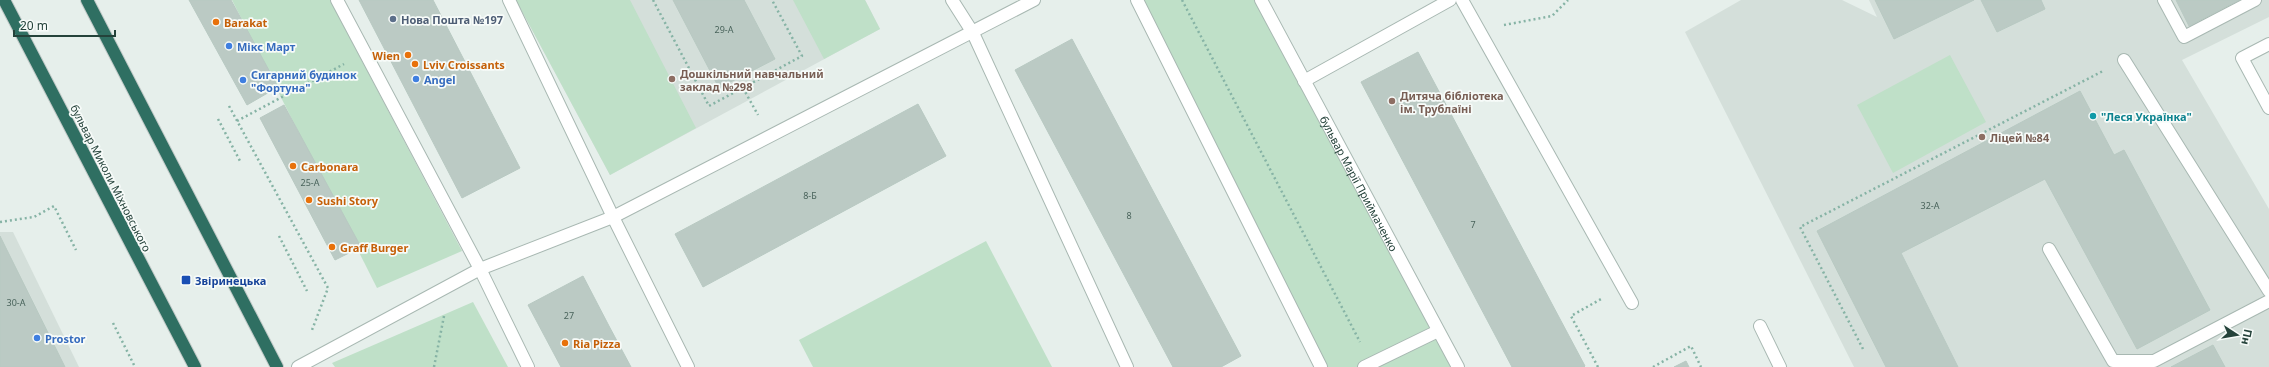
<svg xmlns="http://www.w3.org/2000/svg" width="2269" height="367" font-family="'Noto Sans',sans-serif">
	<rect width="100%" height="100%" fill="#e6efeb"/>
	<!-- built -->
	<g fill="#d4dfda">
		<path d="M516 0H865L880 29 610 175Z"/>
		<path d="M1741 0H1842L1877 17 1869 0H2269V17L2182 60 2269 209V367H1854L1685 32Z"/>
		<path d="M0 232H13L79 367H0Z"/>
	</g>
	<!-- green -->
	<g fill="#bfe0c8">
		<path d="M232 0H330L462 251 377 288Z"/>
		<path d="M516 0H630L696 128 610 175Z"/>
		<path d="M793 0H865L880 29 824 59Z"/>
		<path d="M1137 0H1261L1458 367H1321Z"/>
		<path d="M1950 55 1986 122 1893 173 1857 105Z"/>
		<path d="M986 241 1052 367H813L799 340Z"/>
		<path d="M473 302 508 367H335L332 363Z"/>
	</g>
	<!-- building -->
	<g fill="#bbcac4" stroke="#b8c9c2">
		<path d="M189 0H231L278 87 247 105Z"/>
		<path d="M359 0H433L520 168 462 198Z"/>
		<path d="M673 0H744L775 59 719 88Z"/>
		<path d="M1875 0H1974L1894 39Z"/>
		<path d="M1981 0H2041L2045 9 1997 32Z"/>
		<path d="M2176 0H2239L2189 26Z"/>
		<path d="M1072 39 1241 356 1221 367H1173L1015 70Z"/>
		<path d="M1418 52 1585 366 1584 367H1512L1361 82Z"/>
		<path d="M2080 91 2114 155 2124 150 2210 310 2137 349 2045 179 1901 253 1958 367H1886L1817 231Z"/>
		<path d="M918 104 946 156 703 287 675 234Z"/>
		<path d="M284 105 361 247 335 260 260 118Z"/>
		<path d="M0 236 65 367H0Z"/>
		<path d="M583 276 609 326 631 367H561L528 305Z"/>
		<path d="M2213 345 2225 367H2171Z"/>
		<path d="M1686 361 1689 367H1674Z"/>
	</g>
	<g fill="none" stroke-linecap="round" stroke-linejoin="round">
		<!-- lane casing -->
		<g stroke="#a8b8b2" stroke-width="14">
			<g id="lane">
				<path d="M337 0 480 269 528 367"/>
				<path d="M509 0 613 217 688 367"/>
				<path d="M952 0 973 33 1127 367"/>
				<path d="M1462 0 1632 303"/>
				<path d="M2164 0 2184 37 2255 0"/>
				<path d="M2269 44 2242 58 2269 108"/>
				<path d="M2124 60 2269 291"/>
				<path d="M1304 81 1450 0"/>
				<path d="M2049 249 2113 361H2154L2269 301"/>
				<path d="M1760 326 1780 367"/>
				<path d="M298 367 480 269 613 217 1034 0"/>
				<path d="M1364 367 1438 331"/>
			</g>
		</g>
		<!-- street casing -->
		<g stroke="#a8b8b2" stroke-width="14">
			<g id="street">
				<path d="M1137 0 1321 367"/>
				<path id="s1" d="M1261 0 1458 367"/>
			</g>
		</g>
		<!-- highway casing -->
		<g stroke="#c2cac8" stroke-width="14">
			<g id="highway">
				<path d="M4 0 195 367"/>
				<path d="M87 0 277 367"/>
			</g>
		</g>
		<!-- path -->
		<g stroke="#86b3a5" stroke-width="2.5" stroke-dasharray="2 3" stroke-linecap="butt">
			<path d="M653 0 709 106 802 56 772 0"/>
			<path d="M1182 0 1360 342"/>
			<path d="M1504 25 1552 16 1568 0"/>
			<path d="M743 88 758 115"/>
			<path d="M229 106 328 288 312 330"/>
			<path d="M218 119 240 161"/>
			<path d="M237 121 344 64"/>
			<path d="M0 222 34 217 54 206 76 250"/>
			<path d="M279 236 307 291"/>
			<path d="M113 323 135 367"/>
			<path d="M1863 349 1800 227 2103 71"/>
			<path d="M434 367 444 316"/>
			<path d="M1598 367 1571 316 1601 299"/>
			<path d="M1653 367 1691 346 1701 367"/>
		</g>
		<!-- lane -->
		<use href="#lane" stroke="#fff" stroke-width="12"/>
		<!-- street -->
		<use href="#street" stroke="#fff" stroke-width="12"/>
		<!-- highway -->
		<use href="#highway" stroke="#2f6f62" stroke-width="12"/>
	</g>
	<!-- markers -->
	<circle fill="#5c6f8a" stroke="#f7fbf9" stroke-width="1.5" cx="393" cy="19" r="4"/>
	<g fill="#e8710a" stroke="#f7fbf9" stroke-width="1.5">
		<circle cx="216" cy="22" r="4"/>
		<circle cx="408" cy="55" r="4"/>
		<circle cx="415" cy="64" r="4"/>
		<circle cx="293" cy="166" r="4"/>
		<circle cx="309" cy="200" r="4"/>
		<circle cx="332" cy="247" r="4"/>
		<circle cx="565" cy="343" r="4"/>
	</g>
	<g fill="#3f7fe0" stroke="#f7fbf9" stroke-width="1.5">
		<circle cx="229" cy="46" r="4"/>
		<circle cx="416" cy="79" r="4"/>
		<circle cx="243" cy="80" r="4"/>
		<circle cx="37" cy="338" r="4"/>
	</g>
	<g fill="#8d6e63" stroke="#f7fbf9" stroke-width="1.5">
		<circle cx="672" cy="79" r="4"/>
		<circle cx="1392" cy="101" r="4"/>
		<circle cx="1982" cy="137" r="4"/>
	</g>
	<circle fill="#0f9aa8" stroke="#f7fbf9" stroke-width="1.5" cx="2093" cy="116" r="4"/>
	<rect fill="#1a4fb4" stroke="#f7fbf9" stroke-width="1.5" x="181" y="275" width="10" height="10" rx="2"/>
	<g text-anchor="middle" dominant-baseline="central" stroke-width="3.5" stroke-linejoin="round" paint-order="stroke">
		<!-- number labels -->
		<g font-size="9" fill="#4a645c">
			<text x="724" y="29">29-А</text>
			<text x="310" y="182">25-А</text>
			<text x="810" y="195">8-Б</text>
			<text x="1930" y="205">32-А</text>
			<text x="1129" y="215">8</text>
			<text x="1473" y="224">7</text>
			<text x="16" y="302">30-А</text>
			<text x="569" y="315">27</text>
		</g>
		<!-- service labels -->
		<g font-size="11" font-weight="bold" fill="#4e5e75" stroke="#f7fbf9" text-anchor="start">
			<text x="401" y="19">Нова Пошта №197</text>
		</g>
		<!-- food labels -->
		<g font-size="11" font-weight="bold" fill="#c56008" stroke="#f7fbf9" text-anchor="start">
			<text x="224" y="22">Barakat</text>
			<text x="400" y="55" text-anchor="end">Wien</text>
			<text x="423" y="64">Lviv Croissants</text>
			<text x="301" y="166">Carbonara</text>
			<text x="317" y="200">Sushi Story</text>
			<text x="340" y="247">Graff Burger</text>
			<text x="573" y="343">Ria Pizza</text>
		</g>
		<!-- shop labels -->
		<g font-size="11" font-weight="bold" fill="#366cbe" stroke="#f7fbf9" text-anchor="start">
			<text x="237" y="46">Мікс Март</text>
			<text x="251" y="74">Сигарний будинок<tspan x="251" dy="13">"Фортуна"</tspan></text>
			<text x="424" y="79">Angel</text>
			<text x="45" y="338">Prostor</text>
		</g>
		<!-- education labels -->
		<g font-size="11" font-weight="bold" fill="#785e54" stroke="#f7fbf9" text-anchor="start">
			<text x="680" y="73">Дошкільний навчальний<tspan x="680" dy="13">заклад №298</tspan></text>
			<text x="1400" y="95">Дитяча бібліотека<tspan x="1400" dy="13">ім. Трублаїні</tspan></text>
			<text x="1990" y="137">Ліцей №84</text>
		</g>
		<!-- culture labels -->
		<g font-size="11" font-weight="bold" fill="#0d838f" stroke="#f7fbf9" text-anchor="start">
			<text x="2101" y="116">"Леся Українка"</text>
		</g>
		<!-- street labels -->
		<g font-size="11" fill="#24423a" stroke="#f7fbf9">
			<text transform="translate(111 178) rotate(63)">бульвар Миколи Міхновського</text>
			<text stroke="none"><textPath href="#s1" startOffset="208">бульвар Марії Приймаченко</textPath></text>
		</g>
		<!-- transit labels -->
		<g font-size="11" font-weight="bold" fill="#164399" stroke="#f7fbf9" text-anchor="start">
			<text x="195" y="280">Звіринецька</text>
		</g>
	</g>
	<!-- north arrow -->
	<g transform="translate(2237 335) rotate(102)" stroke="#f7fbf9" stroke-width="3" paint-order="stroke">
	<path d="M0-3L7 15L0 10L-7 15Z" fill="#24423a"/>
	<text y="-6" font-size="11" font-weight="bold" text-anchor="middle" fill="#24423a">Пн</text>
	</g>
	<!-- scale -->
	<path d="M14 30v6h101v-6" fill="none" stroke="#24423a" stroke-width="2"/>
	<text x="20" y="30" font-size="12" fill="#24423a" stroke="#f7fbf9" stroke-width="3" paint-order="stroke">20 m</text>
</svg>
